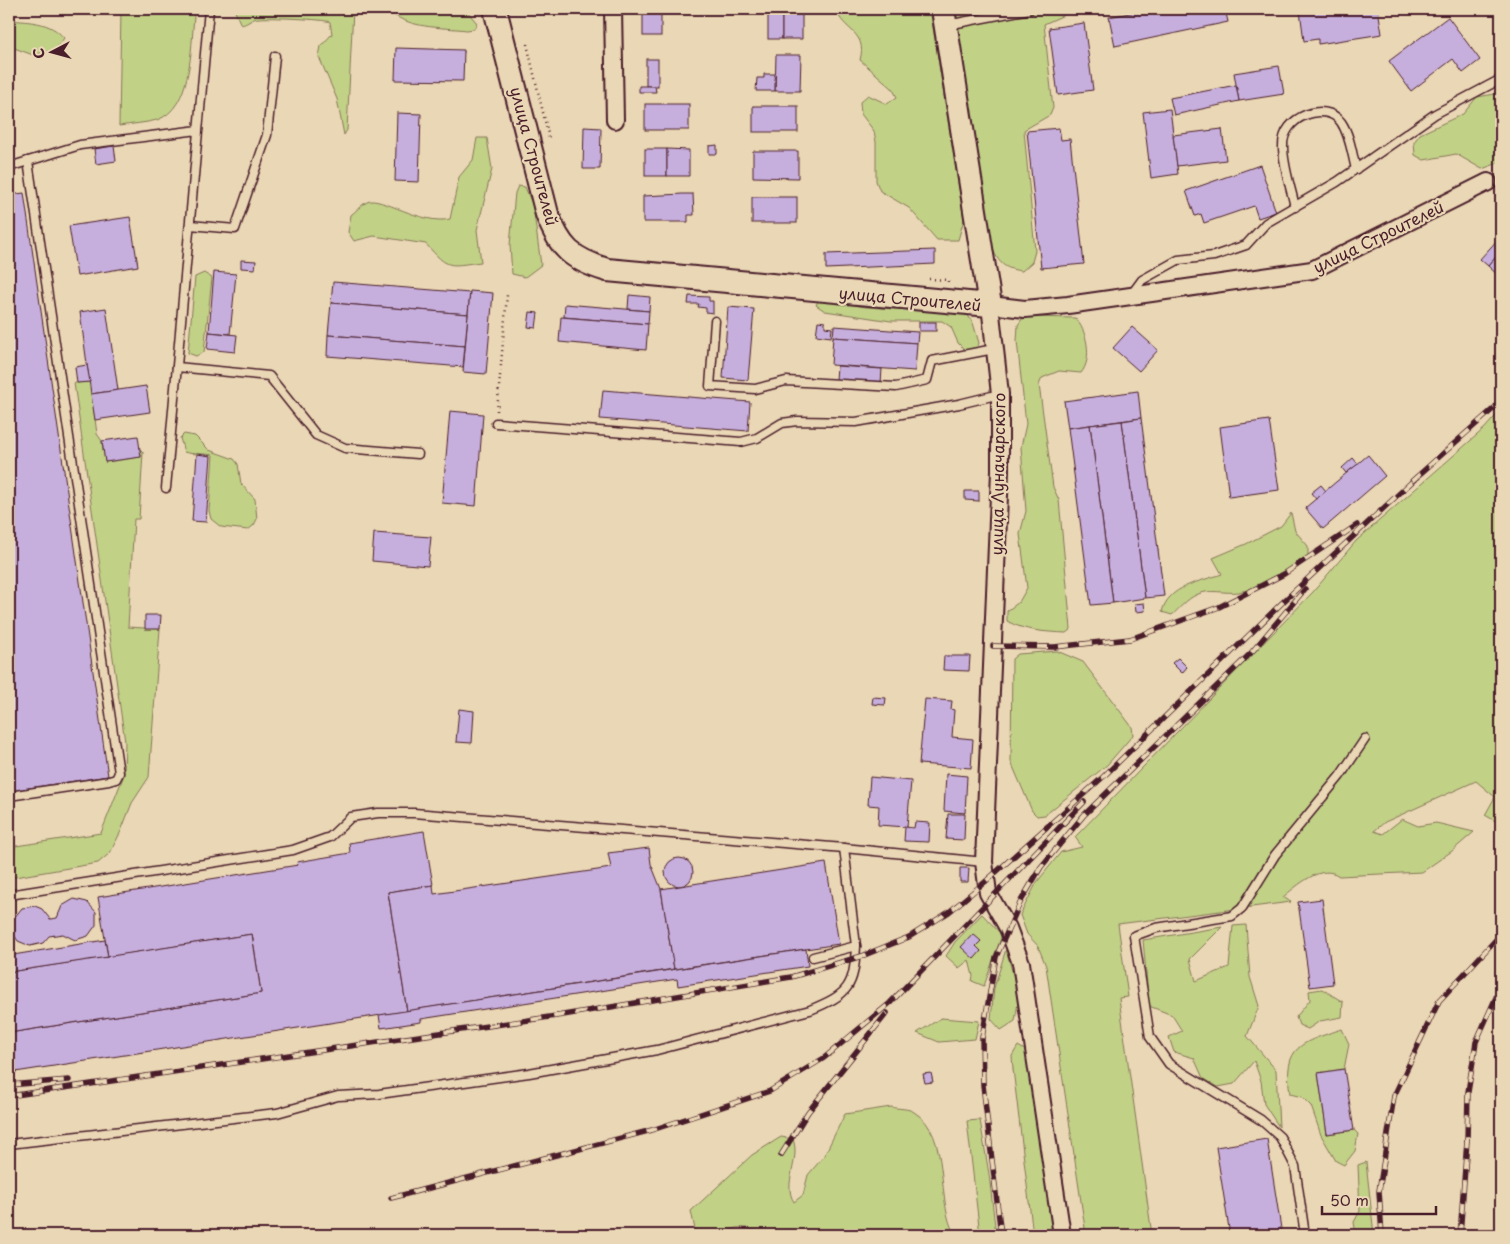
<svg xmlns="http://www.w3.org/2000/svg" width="1510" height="1244" font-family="'Playpen Sans',sans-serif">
	<rect width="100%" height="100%" fill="#ead7b5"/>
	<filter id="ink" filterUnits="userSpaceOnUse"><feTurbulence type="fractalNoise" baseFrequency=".02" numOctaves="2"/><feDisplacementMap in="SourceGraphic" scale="10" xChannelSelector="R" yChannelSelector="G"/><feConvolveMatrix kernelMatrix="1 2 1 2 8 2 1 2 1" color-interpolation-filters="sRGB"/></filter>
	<g filter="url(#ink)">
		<!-- green -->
		<g fill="#c1d186" stroke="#867858">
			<path d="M121 9H191L194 16C191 47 192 108 157 120 146 123 131 124 119 126Z"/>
			<path d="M234 9H353L347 130 344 135 337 99 319 57 321 46 332 34 330 22C325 19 268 17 259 18 252 18 248 24 241 25Z"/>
			<path d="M387 9H465L477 23 474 29 467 30C441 27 406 29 387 9Z"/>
			<path d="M836 9H930L964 219 958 240H937L909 208 880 191 876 181V142L874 131 861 114 860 102 868 95 887 104 897 97 892 88 860 60C868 31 842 31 836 9Z"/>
			<path d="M954 9H1065L1064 15 1044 24 1053 108 1050 115 1024 130 1035 251 1032 262 1022 271C1006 269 1000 265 993 250Z"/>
			<path d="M9 20C29 22 50 21 64 38L55 50 33 55 9 46Z"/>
			<path d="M1501 93V162L1482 169 1456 154 1424 160 1415 155 1414 142 1420 134 1463 114 1477 97Z"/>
			<path d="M477 138H487L492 169 477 230 481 262C448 266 449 270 426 244L374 236 354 241 348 232 351 215C356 211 361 205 367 202 380 195 422 226 450 219L459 177 473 160Z"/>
			<path d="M518 186 525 187 533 206 541 265 525 277 512 274 510 245 515 193Z"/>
			<path d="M204 273 212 278 204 352 196 356 188 353 195 277Z"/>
			<path d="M819 299 866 307 967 314 973 323 979 343 977 348 966 351 958 343 951 327 942 321H891L825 311 816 305Z"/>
			<path d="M1029 317 1075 318C1087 330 1093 359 1081 373L1059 371 1042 378 1039 385 1053 487 1059 500 1071 629 1066 633C1046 632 1024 631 1007 621V611L1019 602 1027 588 1020 534 1026 511 1021 447 1026 424 1017 341 1018 325 1022 319Z"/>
			<path d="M90 382 97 434 102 441 105 462 141 457 140 449 143 452 139 519H134L128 627 160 629 149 777 132 803 121 831 110 853 98 863 9 878V847L101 833 124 775 125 742 74 383Z"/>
			<path d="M1501 410V815L1497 822 1485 815 1495 797 1476 781 1385 822 1374 831 1383 834 1402 819 1418 826 1436 823 1474 832 1452 851 1422 872 1339 876C1321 863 1297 886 1283 897L1291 902 1118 924 1128 997 1119 998 1152 1235H1086L1046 966 1038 946 1027 934 1020 915 1037 882 1061 852 1082 847 1075 837 1313 592 1356 541 1485 428Z"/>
			<path d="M184 434 195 436 209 450 234 459 238 464 241 484 255 499 257 519 254 525 248 530 221 527 211 519 209 511 213 455C203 453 193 455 184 452L180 438Z"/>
			<path d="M1291 513 1295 531 1308 546V557C1287 571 1264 587 1239 592 1225 594 1209 588 1196 595 1187 599 1179 609 1172 615L1162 612C1168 586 1199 582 1222 574L1213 558 1246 544 1281 526Z"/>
			<path d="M1057 651 1083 662 1132 727 1133 735 1107 765 1045 815 1037 816 1032 811 1011 762 1012 659 1018 654Z"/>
			<path d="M982 914 1002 935 984 986 972 981 973 976 969 960 959 968 946 956 955 942Z"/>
			<path d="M1246 925 1250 977 1259 1006 1247 1036 1276 1070 1279 1127 1264 1104 1261 1081 1254 1061 1234 1084 1218 1087 1203 1078 1194 1058 1174 1052 1169 1037 1182 1031 1172 1015 1149 1006 1143 940 1222 927 1190 959 1196 981 1229 967 1233 926Z"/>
			<path d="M1006 949 1019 996 1015 1021 1001 1030 991 1019 994 988Z"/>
			<path d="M1322 989 1343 1002 1342 1017 1320 1021 1308 1029 1299 1025 1296 1017 1310 1000 1309 991Z"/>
			<path d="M941 1018 979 1021 975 1039 939 1042 917 1033Z"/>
			<path d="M1342 1029 1349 1044 1344 1069 1318 1073 1327 1134 1354 1130 1358 1134 1355 1151 1344 1165 1336 1161 1321 1135 1311 1106 1302 1097 1290 1094C1283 1045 1301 1043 1342 1029Z"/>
			<path d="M1018 1046 1028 1052 1054 1235H1033L1013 1069 1012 1056Z"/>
			<path d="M891 1107C898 1109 909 1108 914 1112 952 1135 935 1202 955 1235H767C751 1230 738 1221 725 1235L696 1234 691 1211 752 1155 781 1137 793 1139C801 1160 782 1183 794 1202L803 1195 808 1175 824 1156 845 1114Z"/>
			<path d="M980 1120 989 1174 996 1235H980L967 1121Z"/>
			<path d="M1366 1162 1374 1235H1356L1354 1222 1360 1211 1358 1165Z"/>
		</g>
		<!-- building -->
		<g fill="#c7afdd" stroke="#4a1f2b">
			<path d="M525 9H589V10Z"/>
			<rect x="643" y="9" width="18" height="27"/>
			<rect x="768" y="9" width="14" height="30"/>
			<path d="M782 9 802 10V39H782Z"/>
			<path d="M1150 9H1225L1228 22 1115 46 1109 17Z"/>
			<path d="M1318 9H1378L1382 34 1318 44V39L1304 41 1300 11Z"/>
			<path d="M1448 17 1480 60 1463 73 1453 59 1411 91 1389 61Z"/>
			<path d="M1084 23 1093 90 1058 95 1049 28Z"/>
			<path d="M396 48 464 50 463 81 395 80Z"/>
			<path d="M776 55H801L800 91H775Z"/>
			<rect x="646" y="59" width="12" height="27"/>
			<path d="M1279 66 1284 94 1239 101 1234 73Z"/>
			<path d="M764 74H775V91H756L757 78H764Z"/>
			<path d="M1236 85 1239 101 1174 115 1170 98Z"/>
			<path d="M639 86H655L656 92H639Z"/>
			<rect x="645" y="104" width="44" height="26"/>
			<rect x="753" y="106" width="45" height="26"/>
			<path d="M1170 109 1178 174 1151 178 1143 112Z"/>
			<path d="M397 113 421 114 419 182 395 181Z"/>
			<path d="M584 127 601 128 600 169H583Z"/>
			<path d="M1059 128 1061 140 1070 139 1084 264 1041 268 1027 131Z"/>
			<path d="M1222 129 1226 160 1177 166 1173 135Z"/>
			<path d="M717 145V154H709V146Z"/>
			<path d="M114 146 116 161 96 164 94 149Z"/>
			<rect x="645" y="149" width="22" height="27"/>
			<path d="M667 149 689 150V176H667Z"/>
			<path d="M753 151H798V178L753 177Z"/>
			<path d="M1260 165 1276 212 1258 218 1254 206 1204 223 1201 214 1195 216 1186 191Z"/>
			<path d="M24 193 108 776 9 791V195Z"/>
			<path d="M683 194H693L694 215H688V222H643V196Z"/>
			<rect x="752" y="197" width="45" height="26"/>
			<path d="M130 217 138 266 77 276 69 226Z"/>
			<path d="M1501 236V251L1488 266 1480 259Z"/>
			<path d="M935 250V264L826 269V254Z"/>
			<path d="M1497 256 1501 260V278L1488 266Z"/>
			<path d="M241 260 256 261 255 269 241 268Z"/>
			<path d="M214 272 236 274 230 334 209 332Z"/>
			<path d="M333 282 470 293 468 314 331 303Z"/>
			<path d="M470 291 493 293 486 374 463 372Z"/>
			<path d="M629 295 650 297 649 311 628 309Z"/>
			<path d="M689 296 709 297V301H713V313L706 312V308L698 307 699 304H688Z"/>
			<path d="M331 303 468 314 465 346 328 335Z"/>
			<path d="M565 304 649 311 648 324 564 317Z"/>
			<path d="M728 307 754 309 748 380 723 378Z"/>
			<path d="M106 308 118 390 91 394 80 312Z"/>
			<path d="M530 312 538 313 536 328 528 327Z"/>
			<path d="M561 317 648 324 646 350 559 342Z"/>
			<path d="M818 321 825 322V327L832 328 831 337 816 335Z"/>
			<rect x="919" y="322" width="17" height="9"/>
			<path d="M834 326 918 332 917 343 833 337Z"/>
			<path d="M1132 327 1158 350 1139 371 1113 348Z"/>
			<path d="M209 332 237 335 235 352 207 349Z"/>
			<path d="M328 335 465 346 463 367 327 356Z"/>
			<path d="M833 337 917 343 915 371 831 365Z"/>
			<path d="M87 365 90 382 77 383 75 367Z"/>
			<path d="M837 366 882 369 881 383 836 380Z"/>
			<path d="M146 386 150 412 95 420 91 394Z"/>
			<path d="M603 390 750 402 748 431 600 419Z"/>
			<path d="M1138 391 1141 418 1068 428 1064 401Z"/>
			<path d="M450 411 483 414 476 506 442 503Z"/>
			<path d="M1141 418 1164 596 1145 598 1122 421Z"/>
			<path d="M1269 420 1279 490 1229 497 1220 427Z"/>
			<path d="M1122 421 1145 598 1113 603 1090 425Z"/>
			<path d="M1090 425 1113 603 1091 605 1068 428Z"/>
			<path d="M138 436 141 457 105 462 102 441Z"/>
			<path d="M197 454 211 456 206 522 192 521Z"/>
			<path d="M1368 455 1385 476 1323 529 1305 508Z"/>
			<path d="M1353 458 1358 464 1346 473 1342 468Z"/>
			<path d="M1321 485 1326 491 1316 499 1311 493Z"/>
			<path d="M965 491H979V501L965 500Z"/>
			<path d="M374 533 431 537 428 566 372 561Z"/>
			<path d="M1144 603 1145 611 1136 612 1135 604Z"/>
			<path d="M145 615H161L160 629H145Z"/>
			<path d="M944 656H970L969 671 943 670Z"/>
			<path d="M1178 658 1187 667 1182 673 1172 663Z"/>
			<path d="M873 697 886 698 885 705 872 704Z"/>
			<path d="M925 699 952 701 951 709 954 710 952 737 973 739 971 768 919 764Z"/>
			<path d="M459 709 474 711 472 743 456 742Z"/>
			<path d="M946 774 967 776 965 813 944 811Z"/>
			<path d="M870 777 911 781 907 827 878 825 879 806 868 805Z"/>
			<path d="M948 814H965L964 840 946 839Z"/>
			<path d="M915 822 930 823 929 842 904 841 905 827 914 828Z"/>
			<path d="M424 831 433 885 388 892 407 1011 9 1073V1033L261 993 252 934 108 957 98 897 298 865 297 862 350 853 349 843Z"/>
			<path d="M649 848 651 864 661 889 674 969 407 1011 388 892 433 885 434 894 611 868 608 853Z"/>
			<circle cx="679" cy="872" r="14"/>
			<path d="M826 863 839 944 674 969 661 889Z"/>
			<path d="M960 868H969L968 882H960Z"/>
			<path d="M74 899 87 902 96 912V925L88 936 75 940 63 934 49 936 43 943 30 946 18 941 14 935 13 919 22 908 35 906 42 909 50 919 57 918 62 906Z"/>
			<path d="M1322 899 1333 984 1310 987 1298 902Z"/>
			<path d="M252 934 261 993 9 1033V972Z"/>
			<path d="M973 934 981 941 976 946 981 951 974 959 961 947Z"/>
			<path d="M105 940 108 957 9 972V944L11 943 13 955Z"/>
			<path d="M806 949 808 966 678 986 677 979 421 1019V1022L381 1028 379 1015Z"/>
			<path d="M1344 1069 1354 1130 1327 1134 1318 1073Z"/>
			<path d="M931 1073 933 1082 925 1083 923 1074Z"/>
			<path d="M1267 1139 1282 1235H1230L1216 1147Z"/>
		</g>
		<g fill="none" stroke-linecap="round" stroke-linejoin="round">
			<!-- lane casing -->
			<g stroke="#4a1f2b" stroke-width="11">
				<g id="lane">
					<path d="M947 25 1030 9"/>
					<path d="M9 167 80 145 198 130"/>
					<path d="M1295 207C1291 188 1283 166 1283 146 1282 117 1325 100 1341 122 1350 135 1352 154 1356 169"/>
					<path d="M190 225 235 229 267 135 275 56"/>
					<path d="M1131 295 1142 280 1178 260 1214 256 1246 245 1266 223 1337 182 1435 114 1501 79"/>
					<path d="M715 321 710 386 755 389 786 381 896 387 927 380 932 361 994 349"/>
					<path d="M177 367 269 376 316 435 345 448 418 454"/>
					<path d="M496 423 741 442 757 438 782 423 797 421 856 422 959 404 1000 394"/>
					<path d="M166 488 209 9"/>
					<path d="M9 796 109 781 116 779 119 773 28 161"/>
					<path d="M9 895 293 850 330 837 351 817 378 813H414L844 848 984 862"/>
					<path d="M813 957 856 946 844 848"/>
					<path d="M9 1144 277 1113 338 1096 379 1094 529 1073 657 1050 810 1010C849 994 854 987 856 946"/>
					<path d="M1305 1235 1295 1166 1280 1137 1261 1120 1169 1064 1150 1037 1134 936 1156 928 1232 916 1242 908 1275 855 1340 776 1365 739"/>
				</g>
			</g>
			<!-- street casing -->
			<g stroke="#4a1f2b" stroke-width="20">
				<g id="street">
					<path d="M613 9 615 120"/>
					<path d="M1062 1235 1021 963 1008 928 988 893 984 862 1000 471V394L990 305 1025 309 1068 305 1312 270 1488 182"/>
				</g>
			</g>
			<!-- secondary casing -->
			<g stroke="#4a1f2b" stroke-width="26">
				<path id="secondary" d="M495 9 547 214C560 248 571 259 607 270L990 305 943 9"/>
			</g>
			<!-- path -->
			<g stroke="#4a1f2b" stroke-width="2.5" stroke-dasharray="1 4" stroke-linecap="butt">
				<path d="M527 44 549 138"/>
				<path d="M929 279 948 280V283"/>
				<path d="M497 411 507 295"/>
			</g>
			<!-- lane -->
			<use href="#lane" stroke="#ead7b5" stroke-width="8"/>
			<!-- street -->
			<use href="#street" stroke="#ead7b5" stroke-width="16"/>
			<!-- secondary -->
			<use href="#secondary" stroke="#ead7b5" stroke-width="22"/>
			<!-- rail casing -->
			<g stroke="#4a1f2b" stroke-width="5.5">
				<g id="rail">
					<path d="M1412 481 1501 402"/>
					<path d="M993 646 1054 647 1130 639 1219 607 1284 574 1357 525"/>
					<path d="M9 1085 69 1080"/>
					<path d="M9 1096 563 1015 791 977 862 956 909 937 949 912 985 882 1103 777 1285 600 1417 477"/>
					<path d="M781 1155 808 1112 887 1013"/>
					<path d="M391 1198 652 1130 770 1091 824 1058 890 1003 1084 802"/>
					<path d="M1001 1235 983 1085 982 1038 996 957 1021 901 1041 867 1084 815 1251 653 1305 589"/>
					<path d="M1382 1235 1379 1191 1394 1096 1439 1001 1501 934"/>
					<path d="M1460 1235 1467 1141 1468 1092 1476 1042 1501 986"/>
				</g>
			</g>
			<!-- rail -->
			<use href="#rail" stroke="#ead7b5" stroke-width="4" stroke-dasharray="11" stroke-linecap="butt"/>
		</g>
	</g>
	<g text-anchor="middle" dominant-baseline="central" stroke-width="4.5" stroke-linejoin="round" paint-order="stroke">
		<!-- street labels -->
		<g font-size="16" fill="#4a1f2b" stroke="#ead7b5">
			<text transform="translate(535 156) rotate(75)">улица Строителей</text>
			<text transform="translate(1378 236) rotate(-26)">улица Строителей</text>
			<text transform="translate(910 298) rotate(5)">улица Строителей</text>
			<text transform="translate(997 474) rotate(-89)">улица Луначарского</text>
		</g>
	</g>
	<!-- margin -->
	<rect width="1510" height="1244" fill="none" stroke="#ead7b5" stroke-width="30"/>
	<rect x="15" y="15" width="1480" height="1214" fill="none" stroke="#4a1f2b" stroke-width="2" filter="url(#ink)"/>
	<!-- north arrow -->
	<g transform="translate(52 52) rotate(264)" stroke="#ead7b5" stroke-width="4" paint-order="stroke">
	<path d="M0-4L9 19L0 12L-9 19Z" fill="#4a1f2b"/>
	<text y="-8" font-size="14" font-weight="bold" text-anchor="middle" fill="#4a1f2b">С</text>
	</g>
	<!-- scale -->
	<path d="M1322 1206v8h114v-8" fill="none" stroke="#4a1f2b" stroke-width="2.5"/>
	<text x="1330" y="1206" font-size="15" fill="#4a1f2b" stroke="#ead7b5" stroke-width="4" paint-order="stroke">50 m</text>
</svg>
